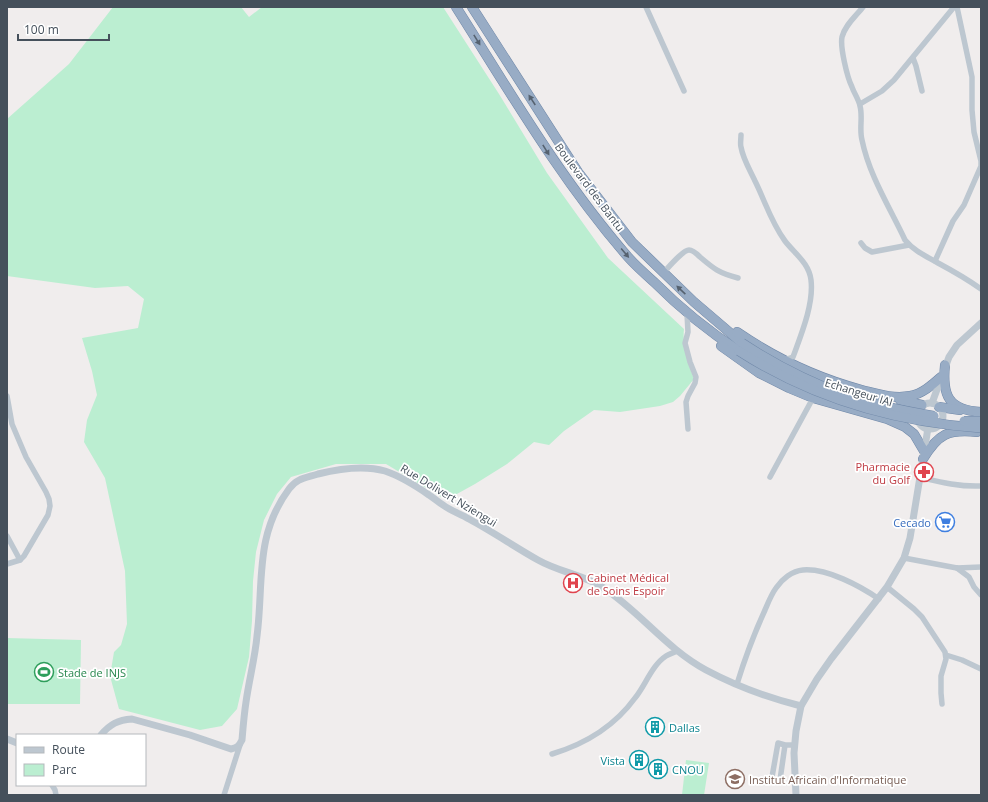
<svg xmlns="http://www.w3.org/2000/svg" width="988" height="802" font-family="'Open Sans',sans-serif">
	<rect width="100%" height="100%" fill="#f0eded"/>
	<!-- green -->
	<g fill="#bbeed1">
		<path d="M113 7H241L249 17 262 7H443L499 94 547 173 608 258 684 329C682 347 688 362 694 379L680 396 673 402 660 406 620 412 594 410 564 431 549 445 534 442 507 464 475 484 446 500 386 464H336L291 477 277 494 264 520 256 552 253 581 252 621 249 657 237 709 222 726 200 730 119 709 110 676 114 652 121 645 127 624 125 571 105 478 84 442 87 420 97 395 92 371 82 338 138 328 144 299 128 286 95 288 7 276V119L69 64Z"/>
		<path d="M7 638 81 640 80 704H7Z"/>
		<path d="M686 760 709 763 704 795H682Z"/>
	</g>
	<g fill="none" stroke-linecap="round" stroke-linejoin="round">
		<!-- trunk casing -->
		<g stroke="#7088a8" stroke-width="10">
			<g id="trunk">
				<path d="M456 7C510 92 561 180 628 257 636 266 645 274 654 282 680 308 708 331 739 351"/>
				<path d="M472 7 578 172 632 242 694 302 742 343"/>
				<path d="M737 332C775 358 817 378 862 390 878 394 893 399 910 396 922 394 932 385 941 377"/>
				<path d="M721 346 759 373 789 388 813 398 887 419 905 427 914 434 924 451"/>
				<path d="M945 365C942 395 948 410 981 412"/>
				<path d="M900 400 922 405"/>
				<path d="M939 407 960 410"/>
				<path d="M923 459C938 434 948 429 977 432"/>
			</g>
		</g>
		<!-- minor -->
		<g stroke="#bdc7d0" stroke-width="5.5">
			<path d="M646 7 684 91"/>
			<path d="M863 7C856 16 845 25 842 37 840 47 847 77 852 87 854 93 859 100 860 106 863 117 859 129 862 140 869 175 890 208 905 240 914 251 926 256 938 263 953 271 967 279 981 289"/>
			<path d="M913 58 916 66 922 91"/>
			<path d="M860 104 882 91 894 80 954 7"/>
			<path d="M741 135C741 139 740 144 741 147 743 159 750 170 755 181 765 201 771 222 785 241 795 254 809 263 811 280 814 304 801 335 793 357L784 360"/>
			<path d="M861 243 865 248 872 252 909 245"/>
			<path d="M935 261 953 221 964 205 981 166V161L974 132 972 110V77L957 7"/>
			<path d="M663 273C668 268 683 250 689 250 693 250 697 254 700 257 714 269 719 273 738 278"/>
			<path d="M687 313 688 332 685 343 690 362 696 377 695 383 688 396 686 402 688 429"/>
			<path d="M7 396 12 424 26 457 46 492 49 499 50 506 48 515 24 556 20 560 7 564"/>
			<path d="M770 477 813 398"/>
			<path d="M919 477C940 482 960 487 981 486"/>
			<path d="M7 536 20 560"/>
			<path d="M904 558 957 568 981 567"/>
			<path d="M957 568 969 577 974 587 981 595"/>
			<path d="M887 587 914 609 922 617 945 652 946 659 941 676V693L942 704"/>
			<path d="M946 655 962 660 981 669"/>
			<path d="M737 684C745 658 754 634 765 610 768 603 771 595 776 588 782 579 792 571 803 570 827 568 860 586 879 599"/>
			<path d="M785 745 778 743 772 777 776 780H780L785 745H795"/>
			<path d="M552 754C585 744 614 727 635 698 645 686 652 665 666 656 669 654 673 653 677 651"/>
			<path d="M52 785 55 790 56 795"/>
			<path d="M224 795 240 745"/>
		</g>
		<!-- tertiary -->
		<g stroke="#bdc7d0" stroke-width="7">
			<path d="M932 403 949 357 957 345 981 323"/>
			<circle cx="930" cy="416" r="13"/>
			<path d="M101 735C110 724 118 720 132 719L190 735 231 749C237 748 239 746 242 740 243 728 244 715 246 702 249 680 255 658 257 636 264 583 254 536 289 489 297 478 306 478 318 474 338 469 364 465 385 471 400 476 416 486 429 495 434 498 438 502 443 505 451 511 461 514 469 519 493 532 515 547 538 560 559 572 584 575 604 588 641 613 667 649 706 670 736 686 769 698 801 706"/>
			<path d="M7 739 17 743"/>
			<path d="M796 795 794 753 796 731 801 706 817 679 831 659 887 587 904 558 910 538 928 428"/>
		</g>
		<!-- trunk -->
		<use href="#trunk" stroke="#98acc5" stroke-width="9"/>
		<!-- trunk-bridge casing -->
		<g stroke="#7088a8" stroke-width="10" stroke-linecap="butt">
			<g id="trunk-bridge">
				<path d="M742 343C774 364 809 382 845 395 874 405 904 411 934 416"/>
				<path d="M739 351C812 398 895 422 981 428"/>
				<path d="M964 421H981"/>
			</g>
		</g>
		<!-- trunk-bridge -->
		<use href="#trunk-bridge" stroke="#98acc5" stroke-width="9"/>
	</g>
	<!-- one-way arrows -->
	<defs><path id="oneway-solid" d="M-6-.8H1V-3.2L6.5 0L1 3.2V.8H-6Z"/></defs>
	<g fill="#566270">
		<use href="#oneway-solid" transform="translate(477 40) rotate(58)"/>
		<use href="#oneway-solid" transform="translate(532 100) rotate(-123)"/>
		<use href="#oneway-solid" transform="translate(546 150) rotate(58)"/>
		<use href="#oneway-solid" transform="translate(625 253) rotate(50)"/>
		<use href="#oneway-solid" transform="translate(681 290) rotate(-137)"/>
	</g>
	<!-- icons -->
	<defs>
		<g id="pharmacy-ring" transform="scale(1)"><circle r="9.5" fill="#fff" stroke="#e0444e" stroke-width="1.5"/><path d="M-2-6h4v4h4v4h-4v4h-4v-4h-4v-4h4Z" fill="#e0444e"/></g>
		<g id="supermarket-ring" transform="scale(1)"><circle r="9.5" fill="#fff" stroke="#3f7fe0" stroke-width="1.5"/><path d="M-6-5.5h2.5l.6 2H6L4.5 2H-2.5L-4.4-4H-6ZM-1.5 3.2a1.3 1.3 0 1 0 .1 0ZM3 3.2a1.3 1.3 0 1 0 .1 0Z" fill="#3f7fe0"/></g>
		<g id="hospital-ring" transform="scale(1)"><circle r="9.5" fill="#fff" stroke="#e0444e" stroke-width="1.5"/><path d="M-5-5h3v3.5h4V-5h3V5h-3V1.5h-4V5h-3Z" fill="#e0444e"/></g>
		<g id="stadium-ring" transform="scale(1)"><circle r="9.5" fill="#fff" stroke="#2e9e5b" stroke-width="1.5"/><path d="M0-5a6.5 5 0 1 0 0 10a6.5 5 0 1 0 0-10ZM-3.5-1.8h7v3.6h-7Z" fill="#2e9e5b"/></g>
		<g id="building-ring" transform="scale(1)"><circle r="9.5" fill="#fff" stroke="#0f9aa8" stroke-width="1.5"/><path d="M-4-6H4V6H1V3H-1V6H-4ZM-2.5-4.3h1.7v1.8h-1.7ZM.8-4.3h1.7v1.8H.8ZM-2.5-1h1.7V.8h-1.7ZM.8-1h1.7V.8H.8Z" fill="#0f9aa8"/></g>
		<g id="university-ring" transform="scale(1)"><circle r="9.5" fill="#fff" stroke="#8d6e63" stroke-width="1.5"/><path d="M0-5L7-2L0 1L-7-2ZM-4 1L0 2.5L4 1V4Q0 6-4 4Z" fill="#8d6e63"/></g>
	</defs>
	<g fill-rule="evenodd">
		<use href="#pharmacy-ring" x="924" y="472"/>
		<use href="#supermarket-ring" x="945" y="522"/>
		<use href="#hospital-ring" x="573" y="583"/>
		<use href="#stadium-ring" x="44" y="672"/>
		<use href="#building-ring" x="655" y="727"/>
		<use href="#building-ring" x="639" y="760"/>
		<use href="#building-ring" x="658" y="769"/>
		<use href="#university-ring" x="735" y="779"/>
	</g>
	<g text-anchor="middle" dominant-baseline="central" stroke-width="3.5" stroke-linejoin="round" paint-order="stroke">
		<!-- street labels -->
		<g font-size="11" fill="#45505b" stroke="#fff">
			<text transform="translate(590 187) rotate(53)">Boulevard des Bantu</text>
			<text transform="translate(859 392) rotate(17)">Echangeur IAI</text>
			<text transform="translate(449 495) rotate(31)">Rue Dolivert Nziengui</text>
		</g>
		<!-- health labels -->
		<g font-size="11" fill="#be3a42" stroke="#fff" text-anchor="end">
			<text x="910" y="466">Pharmacie<tspan x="910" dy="13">du Golf</tspan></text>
			<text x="587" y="577" text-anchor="start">Cabinet Médical<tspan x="587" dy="13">de Soins Espoir</tspan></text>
		</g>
		<!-- shop labels -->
		<g font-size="11" fill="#366cbe" stroke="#fff" text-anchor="end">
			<text x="931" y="522">Cecado</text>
		</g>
		<!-- leisure labels -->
		<g font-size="11" fill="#27864d" stroke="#fff" text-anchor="start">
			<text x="58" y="672">Stade de INJS</text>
		</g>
		<!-- culture labels -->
		<g font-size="11" fill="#0d838f" stroke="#fff" text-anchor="start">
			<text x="669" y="727">Dallas</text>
			<text x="625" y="760" text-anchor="end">Vista</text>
			<text x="672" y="769">CNOU</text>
		</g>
		<!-- education labels -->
		<g font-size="11" fill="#785e54" stroke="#fff" text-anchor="start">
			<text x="749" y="779">Institut Africain d'Informatique</text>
		</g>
	</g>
	<!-- border -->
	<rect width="988" height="802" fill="none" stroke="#45505b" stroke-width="16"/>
	<!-- legend -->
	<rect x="16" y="734" width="130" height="52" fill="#ffffff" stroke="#b5b9bd"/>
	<rect x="24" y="747" width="20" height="6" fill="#bdc7d0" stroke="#b5b9bd"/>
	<text x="52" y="754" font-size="12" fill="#45505b">Route</text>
	<rect x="24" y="764" width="20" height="12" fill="#bbeed1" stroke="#b5b9bd"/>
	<text x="52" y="774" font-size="12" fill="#45505b">Parc</text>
	<!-- scale -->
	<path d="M18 34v6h91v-6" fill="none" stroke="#45505b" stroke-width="2"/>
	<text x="24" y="34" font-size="12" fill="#45505b" stroke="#ffffff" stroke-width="3" paint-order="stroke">100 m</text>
</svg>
